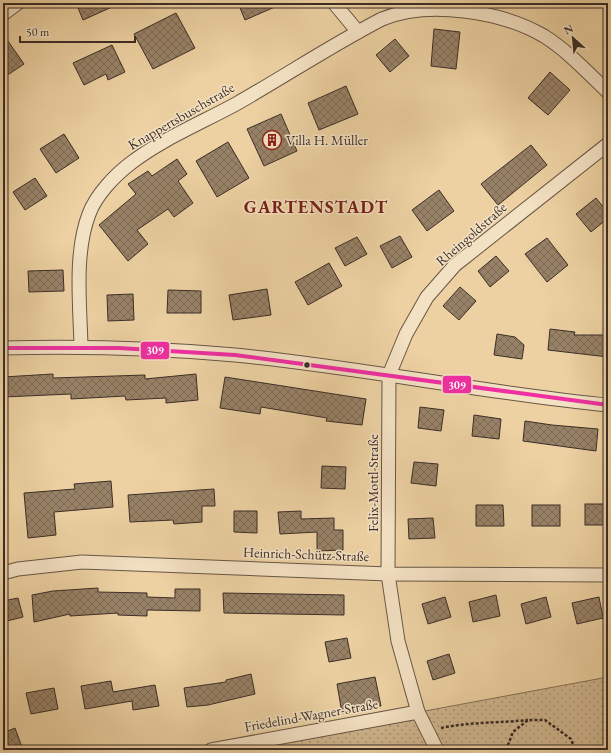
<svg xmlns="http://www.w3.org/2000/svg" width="611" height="753" font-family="'EB Garamond',serif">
	<defs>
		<pattern id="park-dots" width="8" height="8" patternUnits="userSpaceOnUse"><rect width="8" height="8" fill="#cfb58d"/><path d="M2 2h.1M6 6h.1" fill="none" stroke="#a99473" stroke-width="1.8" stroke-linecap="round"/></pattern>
		<pattern id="building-cross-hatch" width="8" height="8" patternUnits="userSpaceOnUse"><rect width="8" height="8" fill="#988267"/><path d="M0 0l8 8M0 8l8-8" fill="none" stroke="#7d6b55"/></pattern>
	</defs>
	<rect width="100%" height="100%" fill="#edd1a2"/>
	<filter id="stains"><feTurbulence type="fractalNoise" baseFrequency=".005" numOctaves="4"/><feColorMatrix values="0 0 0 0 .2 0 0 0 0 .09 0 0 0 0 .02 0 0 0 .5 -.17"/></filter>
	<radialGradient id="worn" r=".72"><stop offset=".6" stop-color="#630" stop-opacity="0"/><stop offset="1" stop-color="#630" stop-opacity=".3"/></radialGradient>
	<!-- park -->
	<path fill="url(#park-dots)" stroke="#85715a" d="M608 677V750H215Z"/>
	<!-- building -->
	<g fill="url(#building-cross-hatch)" stroke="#3b2d27">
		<path d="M76 3H121L83 20Z"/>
		<path d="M238 3H284L245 20Z"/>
		<path d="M176 13 195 48 153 69 134 34Z"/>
		<path d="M434 29 460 32 456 69 431 66Z"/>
		<path d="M3 34 24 64 3 78Z"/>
		<path d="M395 39 409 56 390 72 376 55Z"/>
		<path d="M112 45 125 72 108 80 106 74 84 85 73 63Z"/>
		<path d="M550 72 570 90 548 115 528 98Z"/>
		<path d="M346 86 358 114 319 130 308 103Z"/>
		<path d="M281 114 297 151 264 166 247 129Z"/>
		<path d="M64 134 79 158 56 173 40 149Z"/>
		<path d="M228 142 249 178 217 197 196 161Z"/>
		<path d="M531 145 547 165 498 205 481 184Z"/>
		<path d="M177 159 187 174 178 181 193 203 174 217 168 209 137 230 148 244 128 261 99 225 136 194 128 184 148 171 152 176Z"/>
		<path d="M35 178 47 196 25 210 13 192Z"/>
		<path d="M439 190 454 211 427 231 412 210Z"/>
		<path d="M596 198 608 213V218L591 232 576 214Z"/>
		<path d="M400 236 412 257 392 268 380 246Z"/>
		<path d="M357 237 367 254 345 266 335 248Z"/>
		<path d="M547 238 568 265 547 282 525 254Z"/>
		<path d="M496 256 509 271 490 287 478 271Z"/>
		<path d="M329 263 342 286 308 305 295 282Z"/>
		<path d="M63 270 64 291 29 292 28 271Z"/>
		<path d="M460 287 476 301 459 320 443 306Z"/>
		<path d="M267 289 271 315 233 320 229 295Z"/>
		<path d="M168 290 201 291V313H167Z"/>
		<path d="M133 294 134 320 108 321 107 295Z"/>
		<path d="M550 329 575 332 574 335H608V357L548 350Z"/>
		<path d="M497 334 515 337 524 345 522 359 494 355Z"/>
		<path d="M53 374V378L145 375V379L196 374 198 400 166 403V398L126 400 125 396 71 399V394L3 397V377Z"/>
		<path d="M225 377 366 399 362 425 326 421 327 418 261 407 260 414 220 408Z"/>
		<path d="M420 407 444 410 441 431 418 428Z"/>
		<path d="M474 415 501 419 499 439 472 436Z"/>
		<path d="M525 421 552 425 598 429 596 451 523 441Z"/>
		<path d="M414 462 438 464 436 486 411 483Z"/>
		<path d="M322 466 346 467 345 489 321 488Z"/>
		<path d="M111 481 113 507 54 512 56 535 28 538 24 493 75 489 74 484Z"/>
		<path d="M214 489 215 506H202V522L174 524 173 520 130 522 128 495Z"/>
		<rect x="585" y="504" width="23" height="21"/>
		<path d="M476 505H503L504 526H476Z"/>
		<rect x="532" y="505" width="28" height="21"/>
		<path d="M234 511H257V533L234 532Z"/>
		<path d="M301 511V519L334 518V530H343V550L317 551V532L280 534 278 512Z"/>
		<path d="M433 518 435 538 409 539 408 519Z"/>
		<path d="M98 588V592L147 593V597L175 598V589H200V611L147 610V616L118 615V613L70 616V614L34 622 32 595 53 591Z"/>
		<path d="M223 593 344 595V615L224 613Z"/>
		<path d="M496 595 500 616 473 622 469 602Z"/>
		<path d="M445 597 451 617 428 624 422 604Z"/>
		<path d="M546 597 551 617 526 624 521 604Z"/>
		<path d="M599 597 603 618 577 624 572 603Z"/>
		<path d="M18 598 23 617 3 622V601Z"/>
		<path d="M347 638 351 658 329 662 325 642Z"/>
		<path d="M449 654 455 673 433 680 427 661Z"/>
		<path d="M251 674 255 694 208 705 187 707 184 688 226 682V680Z"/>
		<path d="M375 677 381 706 342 713 337 684Z"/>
		<path d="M111 681 113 692 155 685 159 706 133 710 132 701 85 709 81 686Z"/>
		<path d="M54 688 58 709 31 714 26 693Z"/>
		<path d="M15 728 23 750H3V733Z"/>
	</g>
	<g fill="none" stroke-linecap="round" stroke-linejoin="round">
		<!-- street casing -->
		<g stroke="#685646" stroke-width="15">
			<g id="street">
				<path d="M334 3 358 32"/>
				<path d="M3 14 18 3"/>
				<path d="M81 346C80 305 74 253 89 214 96 195 115 175 131 163 162 139 201 123 236 104 285 76 332 45 382 19 428 0 501 11 544 36 568 51 588 73 608 92"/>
				<path d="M3 348C80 346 158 348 235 355 360 367 483 393 608 405"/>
				<path d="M3 573 18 569 82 562 388 574 608 575"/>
				<path d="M211 750 418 712"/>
				<path d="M437 750 418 712 398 641 388 574 389 375 406 334 427 297 455 265 608 144"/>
			</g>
		</g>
		<!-- path -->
		<g stroke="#3b2d27" stroke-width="2.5" stroke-dasharray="3 2" stroke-linecap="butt">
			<path d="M441 728C469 722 499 723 528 720"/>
			<path d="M506 750 513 732 528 720H545L571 739 575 750"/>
		</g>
		<!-- street -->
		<use href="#street" stroke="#f3e1c3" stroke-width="13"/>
		<!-- bus-1 casing -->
		<g stroke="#f3e1c3" stroke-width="7">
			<path id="bus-1" d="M3 348H119L235 355 608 405"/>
		</g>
		<!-- bus-1 -->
		<use href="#bus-1" stroke="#ef2fa2" stroke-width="4"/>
	</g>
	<!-- icons -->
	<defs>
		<g id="building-ring" transform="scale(1)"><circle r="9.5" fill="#f3e1c3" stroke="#8f2418" stroke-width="1.5"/><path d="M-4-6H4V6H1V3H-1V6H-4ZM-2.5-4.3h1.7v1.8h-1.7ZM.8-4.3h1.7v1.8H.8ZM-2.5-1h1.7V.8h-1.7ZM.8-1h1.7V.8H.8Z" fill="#8f2418"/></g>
	</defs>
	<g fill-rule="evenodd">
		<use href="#building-ring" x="272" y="140"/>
	</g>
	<!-- markers -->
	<circle fill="#3b2d27" stroke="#f3e1c3" stroke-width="1.5" cx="307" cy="365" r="3.5"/>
	<g text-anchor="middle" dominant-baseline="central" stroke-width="3" stroke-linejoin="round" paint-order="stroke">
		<!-- street labels -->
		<g font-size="14" fill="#3b2d27" stroke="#f3e1c3">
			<text transform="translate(181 116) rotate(-30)">Knappertsbuschstraße</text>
			<text transform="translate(471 234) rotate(-41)">Rheingoldstraße</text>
			<text transform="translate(373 483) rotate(-90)">Felix-Mottl-Straße</text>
			<text transform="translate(306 554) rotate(2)">Heinrich-Schütz-Straße</text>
			<text transform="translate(311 715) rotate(-10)">Friedelind-Wagner-Straße</text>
		</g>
		<!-- poi labels -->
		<g font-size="14" fill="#3b2d27" stroke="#f3e1c3" text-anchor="start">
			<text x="286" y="140">Villa H. Müller</text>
		</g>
		<!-- district labels -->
		<g font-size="18" font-weight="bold" letter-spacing="1" fill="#7a1f14" stroke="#f3e1c3">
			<text x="316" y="206">GARTENSTADT</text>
		</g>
	</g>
	<g stroke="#f3e1c3" stroke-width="1.5">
		<rect x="140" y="341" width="30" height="19" rx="4" fill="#ef2fa2"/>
		<rect x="442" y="375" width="30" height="19" rx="4" fill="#ef2fa2"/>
	</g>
	<g font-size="11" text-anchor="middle" font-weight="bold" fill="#fff">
		<text x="155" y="354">309</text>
		<text x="457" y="389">309</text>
	</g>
	<!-- margin -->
	<rect width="611" height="753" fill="none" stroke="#edd1a2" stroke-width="16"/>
	<rect x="4" y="4" width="603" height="745" fill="none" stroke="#3b2d27" stroke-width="2"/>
	<rect x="8" y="8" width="595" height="737" fill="none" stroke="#3b2d27"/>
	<!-- north arrow -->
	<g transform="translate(573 38) rotate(333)" stroke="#f3e1c3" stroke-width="3" paint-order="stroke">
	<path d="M0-3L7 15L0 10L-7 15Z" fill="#3b2d27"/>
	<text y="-6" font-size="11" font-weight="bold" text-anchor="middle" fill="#3b2d27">N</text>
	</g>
	<!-- scale -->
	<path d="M20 36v6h115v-6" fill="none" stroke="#3b2d27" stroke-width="2"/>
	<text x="26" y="36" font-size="12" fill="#3b2d27" stroke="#f3e1c3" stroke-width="3" paint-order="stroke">50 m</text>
	<rect width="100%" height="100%" filter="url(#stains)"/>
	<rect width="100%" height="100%" fill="url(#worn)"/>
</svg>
